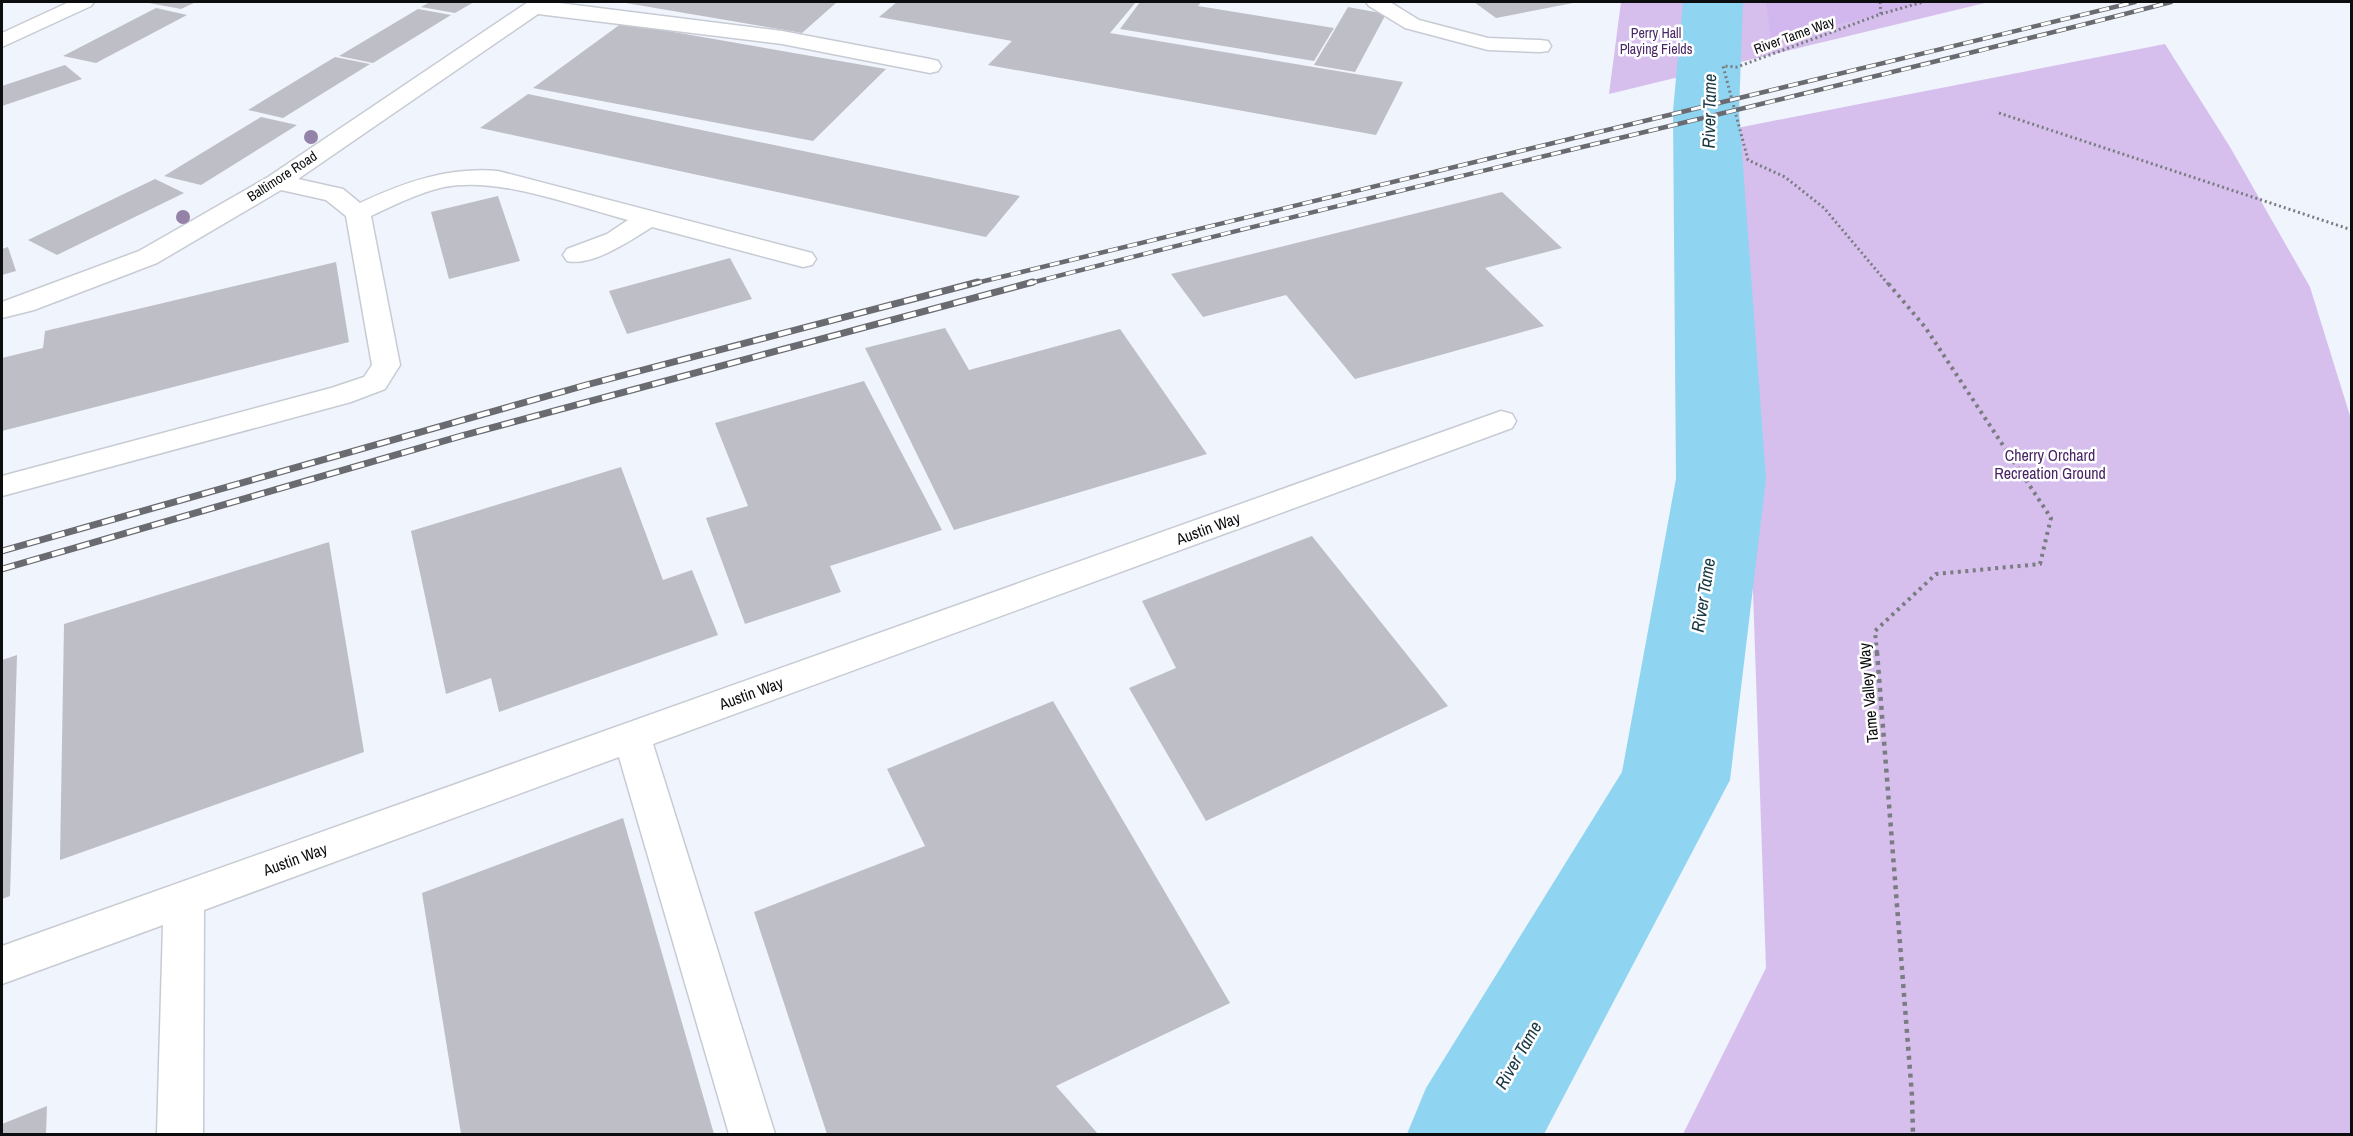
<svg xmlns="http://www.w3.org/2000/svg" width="2353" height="1136" font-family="'Archivo Narrow',sans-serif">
	<rect width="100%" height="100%" fill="#f0f4fc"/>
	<!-- green -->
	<g fill="#d6bfed">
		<path d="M1621 2H1989L1609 94Z"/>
		<path d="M2165 44 2230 147 2310 287 2351 419V1134H1683L1766 968 1737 128Z"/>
	</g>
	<!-- forest -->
	<path fill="#d2b7ee" d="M1766 2H1932L1771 40Z"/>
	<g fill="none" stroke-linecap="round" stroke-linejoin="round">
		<!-- river -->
		<path fill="#8fd4f1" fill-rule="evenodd" d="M1683 2H1743L1739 111 1766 479 1730 780 1544 1134H1407L1426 1088 1622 772 1676 479 1673 111Z"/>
	</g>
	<!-- building -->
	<g fill="#bebec7">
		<path d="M152 2H196L181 9 149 3Z"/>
		<path d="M430 2H474L455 13 421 7Z"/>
		<path d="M620 2H837L802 33Z"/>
		<path d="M897 2H1136L1110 33 1403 82 1376 135 988 65 1012 41 879 17Z"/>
		<path d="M1140 2H1201L1198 6 1334 28 1314 61 1120 29Z"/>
		<path d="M1474 2H1573V3L1496 18Z"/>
		<path d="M1348 7 1386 14 1355 72 1314 65Z"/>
		<path d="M156 8 187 15 96 63 63 56Z"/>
		<path d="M418 9 451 15 373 63 339 56Z"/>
		<path d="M622 23 886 69 813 141 533 88Z"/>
		<path d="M335 57 370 64 283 118 248 110Z"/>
		<path d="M65 65 82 79 2 106V86Z"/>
		<path d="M528 94 1020 196 986 237 480 128Z"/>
		<path d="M261 117 297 125 201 185 164 176Z"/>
		<path d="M155 179 184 193 57 255 28 240Z"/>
		<path d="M1502 192 1562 248 1485 268 1544 326 1355 379 1286 295 1203 317 1171 274Z"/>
		<path d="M498 196 520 261 449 279 431 212Z"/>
		<path d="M8 247 16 271 2 275V249Z"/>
		<path d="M730 258 752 299 627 334 609 291Z"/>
		<path d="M336 262 349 342 2 431V358L43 348 45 331Z"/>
		<path d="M945 328 969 370 1120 329 1207 454 954 530 865 348Z"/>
		<path d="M864 381 942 530 830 566 841 592 745 624 706 518 748 506 715 423Z"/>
		<path d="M621 467 663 580 692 570 718 635 499 712 491 678 446 694 411 531Z"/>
		<path d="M1312 536 1448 706 1206 821 1129 688 1176 668 1142 601Z"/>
		<path d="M329 542 364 752 60 860 64 624Z"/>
		<path d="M17 655 10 896 2 899V660Z"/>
		<path d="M1053 701 1230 1003 1056 1086 1098 1134H827L754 912 925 846 887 769Z"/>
		<path d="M623 818 714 1134H461L422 893Z"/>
		<path d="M47 1106 46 1134H2V1124Z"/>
	</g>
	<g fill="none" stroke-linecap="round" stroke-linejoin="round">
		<!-- minor casing -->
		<g stroke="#c7cbd3" stroke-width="3">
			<g id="minor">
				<path d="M69 2H94L91 6 2 47V33Z"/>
				<path d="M528 2H551L782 31 930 59 938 61 941 66 938 71 930 73 782 44 538 14 298 179 343 189 360 203C405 182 448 167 498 171L812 253 816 259 812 265 803 267 652 227C631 240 592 267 567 261L563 255 567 249 607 234 628 220C574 206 498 176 444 187 418 193 394 205 371 216L400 365 385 389 351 402 2 496V476L331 388 364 377 372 365 346 216 326 200 281 190 157 263 34 310 2 318V302L139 251 268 177Z"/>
				<path d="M1366 2H1390L1419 20 1488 38 1540 40 1548 41 1551 46 1548 51 1540 52 1488 50 1405 28 1369 6Z"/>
				<path d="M1501 411 1512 414 1516 421 1512 428 653 744 775 1134H729L619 757 204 910 203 1134H157L163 925 2 984V946Z"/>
			</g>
		</g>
		<!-- path-far2 -->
		<g stroke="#797c80" stroke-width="3" stroke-dasharray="2 3" stroke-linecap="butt">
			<path d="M1880 2 1881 14 1737 67 1723 66 1748 160 1785 177 1824 208 1888 284"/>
			<path d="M1881 14 1923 2"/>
			<path d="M1999 113 2352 230"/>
		</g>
		<!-- path-far1 -->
		<path stroke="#797c80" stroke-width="4" stroke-dasharray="3 4.5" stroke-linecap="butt" d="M1877 653 1875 631 1936 574 2040 564 2051 518 1925 327 1887 282"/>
		<!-- path -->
		<path stroke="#797c80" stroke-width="4.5" stroke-dasharray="4 5" stroke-linecap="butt" d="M1877 652 1912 1096 1913 1134"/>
		<!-- minor -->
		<use href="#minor" fill="#fff" fill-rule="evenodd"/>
		<!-- rail-far1 casing -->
		<g stroke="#696b70" stroke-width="4.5">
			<g id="rail-far1">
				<path d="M972 284 2135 2"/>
				<path d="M1027 284C1407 185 1791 101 2171 2"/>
			</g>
		</g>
		<!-- rail casing -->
		<g stroke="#696b70" stroke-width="7">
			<g id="rail">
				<path d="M2 551 586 385 978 282"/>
				<path d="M2 569 461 436 1033 282"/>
			</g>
		</g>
		<!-- rail-far1 -->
		<use href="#rail-far1" stroke="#fff" stroke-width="3" stroke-dasharray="10" stroke-linecap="butt"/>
		<!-- rail -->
		<use href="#rail" stroke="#fff" stroke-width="4.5" stroke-dasharray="13" stroke-linecap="butt"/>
	</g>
	<!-- trees -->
	<g fill="#9482a9">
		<circle cx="311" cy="137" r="7"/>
		<circle cx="183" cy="217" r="7"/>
	</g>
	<g text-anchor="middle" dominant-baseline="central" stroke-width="5" stroke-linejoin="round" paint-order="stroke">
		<!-- far-park labels -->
		<g font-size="14" fill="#482565" stroke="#fff">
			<text x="1656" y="33">Perry Hall<tspan x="1656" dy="16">Playing Fields</tspan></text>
		</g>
		<!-- far-street labels -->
		<g font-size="14" fill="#0c0d0f" stroke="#fff">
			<text transform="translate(1794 35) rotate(-20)">River Tame Way</text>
			<text transform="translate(282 176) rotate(-33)">Baltimore Road</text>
		</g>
		<!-- park labels -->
		<g font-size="16" fill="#482565" stroke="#fff">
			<text x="2050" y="455">Cherry Orchard<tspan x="2050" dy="18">Recreation Ground</tspan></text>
		</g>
		<!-- street labels -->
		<g font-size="16" fill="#0c0d0f" stroke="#fff">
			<text transform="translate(1208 528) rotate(-20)">Austin Way</text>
			<text transform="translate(751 693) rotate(-20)">Austin Way</text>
			<text transform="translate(1868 693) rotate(-95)">Tame Valley Way</text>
			<text transform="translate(295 859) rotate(-20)">Austin Way</text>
		</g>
		<!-- water labels -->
		<g font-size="18" font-style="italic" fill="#183945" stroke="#fff">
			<text transform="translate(1709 111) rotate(-89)">River Tame</text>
			<text transform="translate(1703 595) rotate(-81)">River Tame</text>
			<text transform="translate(1518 1055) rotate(-60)">River Tame</text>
		</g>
	</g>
	<!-- border -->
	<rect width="2353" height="1136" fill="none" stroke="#0c0d0f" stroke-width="6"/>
</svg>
